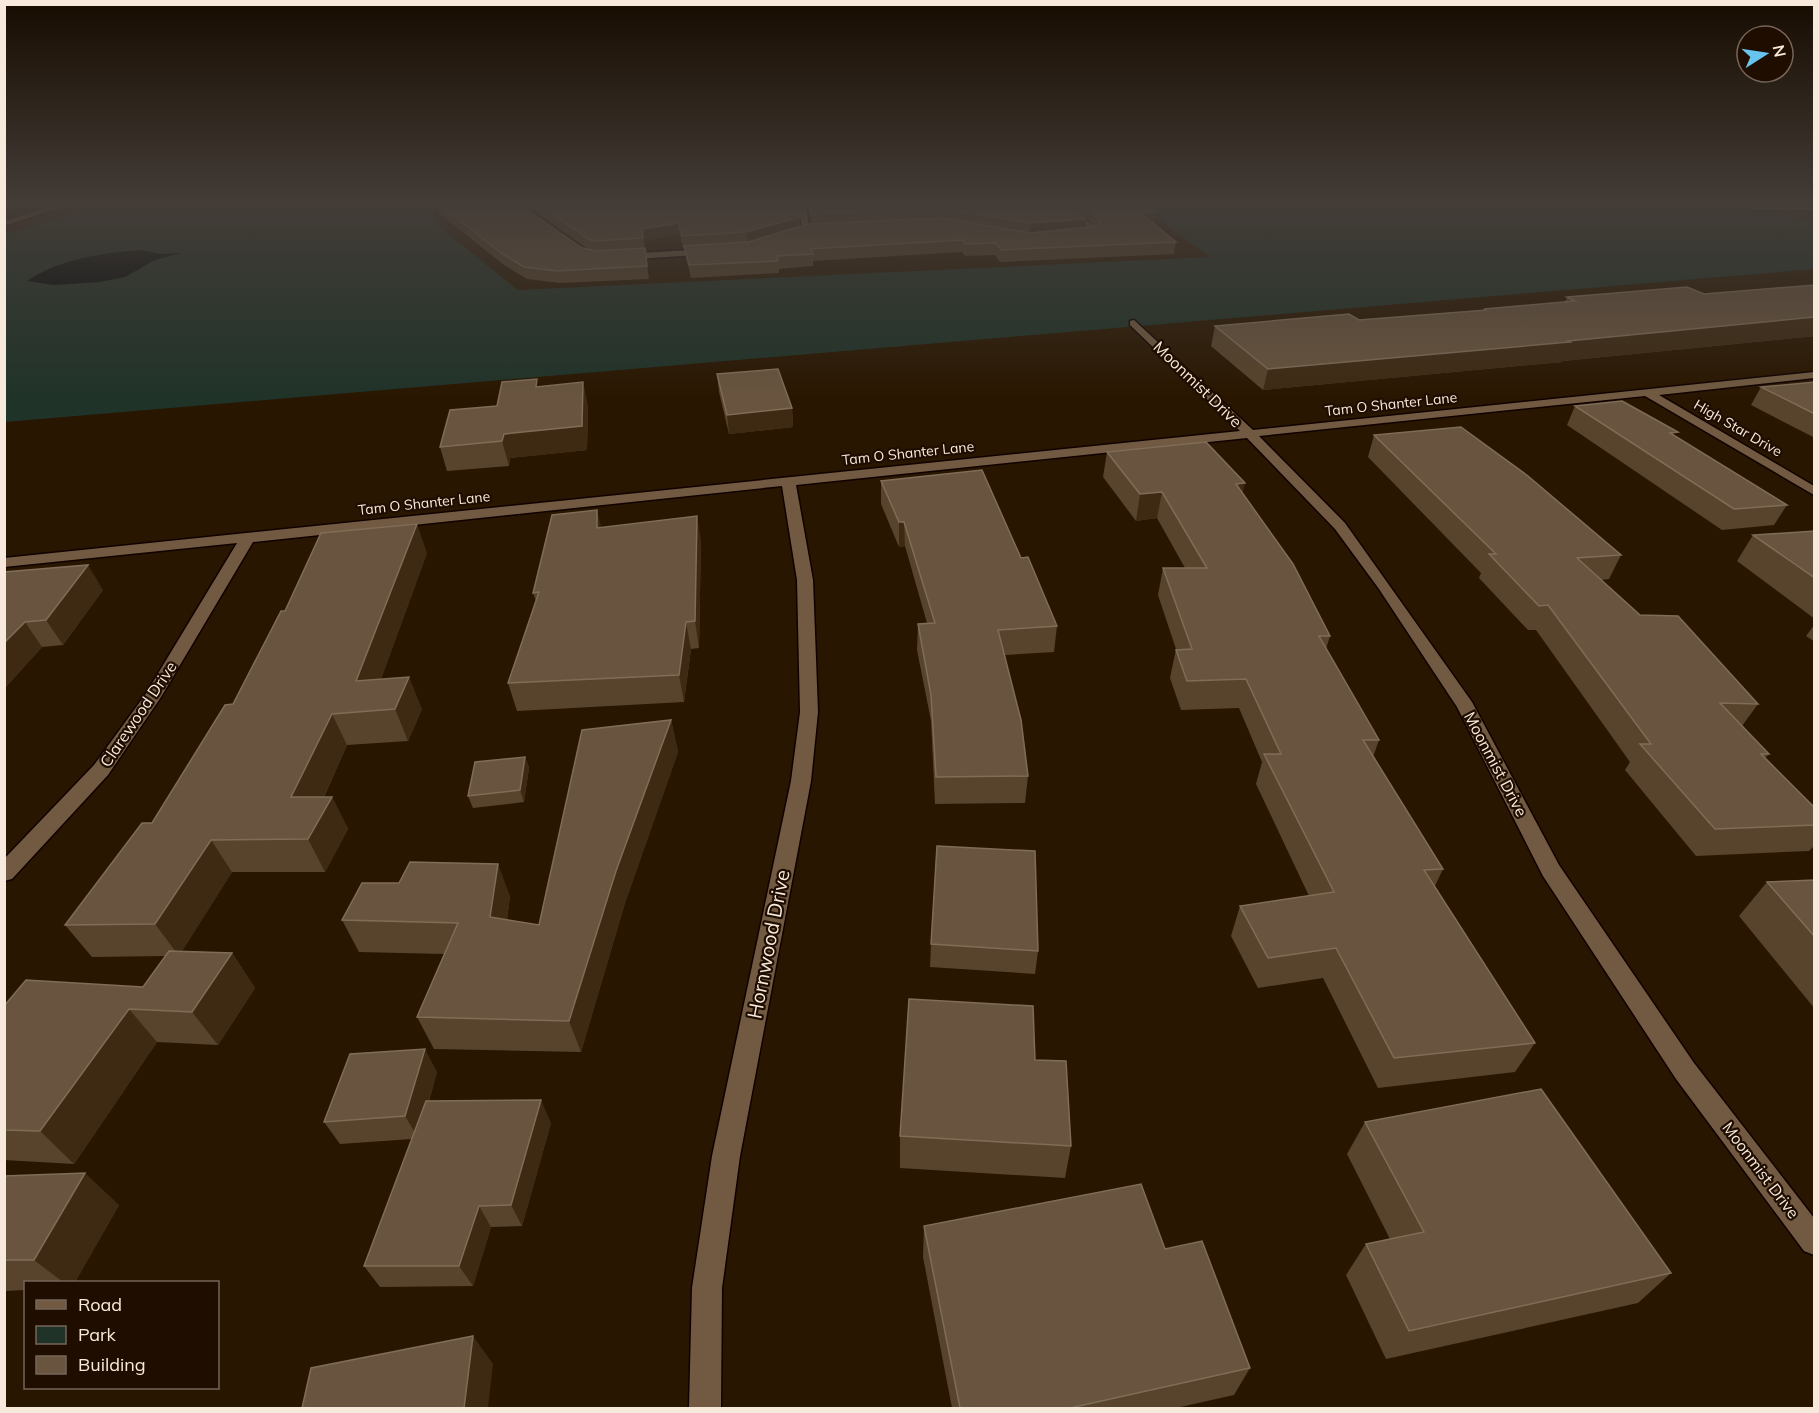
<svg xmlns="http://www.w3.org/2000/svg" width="1819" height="1413" font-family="Mulish,sans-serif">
	<rect width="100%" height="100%" fill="#291600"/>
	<!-- green -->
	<path fill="#203329" d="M109 201H287L285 202 428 207 443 230 518 290 1210 257 1133 201H1745L1814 223V269L5 422 4 235Z"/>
	<!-- water -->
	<path fill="#00080a" d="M139 250 161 254 182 253 155 260 125 277 100 282 54 285 27 281C61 258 100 254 139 250Z"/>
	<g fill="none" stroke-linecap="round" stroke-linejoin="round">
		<!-- minor casing -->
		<g stroke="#110200" stroke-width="3">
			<g id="minor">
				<path d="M69 201H80L4 226V221Z"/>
				<path d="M797 201H805L810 233 803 231Z"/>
				<path d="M1051 201H1059L1094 226 1096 237 1076 239V235L1088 233 1087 229Z"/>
				<path d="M1719 201 1768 207 1814 206V210H1757Z"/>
				<path d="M708 249 711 254 621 260 617 257 621 254Z"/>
				<path d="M1134 320 1253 430 1814 372V378L1659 395 1814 486V495L1645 396 1259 436 1345 523 1472 702 1559 865 1694 1063 1814 1218V1255L1804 1251 1676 1079 1543 876 1457 707 1379 589 1335 529 1247 438 796 485 813 580 818 712 811 781 740 1156 722 1288 721 1408H689L692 1288 712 1156 791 781 800 712 797 580 782 486 253 542 161 697 108 775 12 879 4 881V859L94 765 145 695 237 543 4 567V558L1240 431 1130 325V321Z"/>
			</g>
		</g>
		<!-- minor -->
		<use href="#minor" fill="#715a41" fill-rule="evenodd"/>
	</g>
	<!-- wall -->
	<g fill="#58442c" fill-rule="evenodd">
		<path d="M515 201H796L800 217V226L812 223 807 201H1139L1156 224H1154L1176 242 1174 254 1000 262 995 255 965 256 962 252 813 261V266L779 269V273L691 278 684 248H683L680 234 644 241 649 279 560 283 527 279 504 265 439 213 436 202 588 249 521 201ZM1072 208 1086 216 1093 226 1086 227Z"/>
		<path d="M1815 285V336L1563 361 1562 362 1263 390 1211 346 1215 326 1359 320 1483 310 1484 309 1565 302 1567 297 1704 294Z"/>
		<path d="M717 374 792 408 793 427 729 434 719 392Z"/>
		<path d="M1815 382V438L1751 405 1761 387Z"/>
		<path d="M539 387 588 405 587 450 510 458 509 466 447 471 440 447 497 406Z"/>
		<path d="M1575 406 1676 437 1787 505 1774 525 1722 530 1567 425Z"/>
		<path d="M1374 435 1621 555 1609 579 1601 580 1640 615 1758 704 1742 726 1769 754 1765 758 1815 808V845L1809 851 1696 856 1625 770 1630 762 1536 630H1528L1479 578 1481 573 1368 457Z"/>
		<path d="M1107 452 1243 494 1330 636 1326 649 1379 740 1373 757 1443 869 1435 886 1535 1043 1515 1072 1378 1088 1323 978 1258 988 1231 936 1240 906 1309 896 1256 784 1262 762 1239 708 1181 710 1170 678 1176 649 1158 595 1163 568H1185L1157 518 1136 521 1103 477Z"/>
		<path d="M881 481 1021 558 1057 626 1054 652 1005 655 1028 776 1025 803 935 804 931 721 917 650 918 624 927 623 905 546 899 547 881 504Z"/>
		<path d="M601 527 701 541 699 648 691 649 684 702 517 711 508 683 536 601 533 593Z"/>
		<path d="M1815 531V619L1737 561 1753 535Z"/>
		<path d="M427 553 381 679 422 709 408 741 347 745 324 797H332L348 829 325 872H232L182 951 232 953 255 988 218 1045 157 1042 74 1164 4 1160V1006L143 987 165 956 92 957 65 925 152 823 233 704Z"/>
		<path d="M4 572 103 590 63 645 42 647 4 689Z"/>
		<path d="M1815 624V642L1806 636Z"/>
		<path d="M671 720 678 752 625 903 581 1052 434 1049 417 1017 444 954 359 952 342 920 510 896 507 920 539 925Z"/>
		<path d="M525 757 529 768 524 802 473 808 468 796Z"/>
		<path d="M1815 880V1009L1739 916 1767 882Z"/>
		<path d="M931 944 1038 951 1035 974 930 967Z"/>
		<path d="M1035 1060 1071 1146 1065 1178 900 1168V1136Z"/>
		<path d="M437 1072 429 1101 551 1123 522 1226 491 1227 473 1286 380 1287 364 1266 412 1139 340 1144 324 1122Z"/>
		<path d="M1365 1122 1671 1273 1638 1303 1386 1359 1346 1275 1366 1244 1390 1239 1347 1154Z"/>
		<path d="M4 1176 119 1205 75 1282H26V1290L4 1291Z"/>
		<path d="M924 1226 1165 1249 1250 1368 1234 1395 1176 1408H952L923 1257Z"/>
	</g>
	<!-- shaded-wall -->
	<g fill="#3e2a13">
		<path d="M4 201H36L4 212Z"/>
		<path d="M1157 212 1156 224 1140 225 1141 213Z"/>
		<path d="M800 217V228L748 244 746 232Z"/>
		<path d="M1086 219 1085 231 1029 235 1030 223Z"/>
		<path d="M678 223 680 234 644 241 645 250 642 229Z"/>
		<path d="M1815 317V336L1563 361 1562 362 1263 390 1268 369Z"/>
		<path d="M583 382 588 405 587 450 510 458 509 466 502 441 504 434Z"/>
		<path d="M792 408 793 427 729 434 727 415Z"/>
		<path d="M1245 483 1239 509 1236 484Z"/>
		<path d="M1162 492 1157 518 1136 521 1140 494Z"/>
		<path d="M597 510 603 535 597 528Z"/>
		<path d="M697 516 701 541 699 648 695 621Z"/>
		<path d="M899 522H904L905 546 899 547Z"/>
		<path d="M417 524 427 553 369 712 356 681Z"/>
		<path d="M88 565 103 590 63 645 46 620Z"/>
		<path d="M25 622 42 647 4 689V643Z"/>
		<path d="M686 622 691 649 684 702 679 675Z"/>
		<path d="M409 677 422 709 408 741 395 709Z"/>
		<path d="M332 714 347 745 309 829 291 797Z"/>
		<path d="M671 720 678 752 625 903 581 1052 569 1021 616 871Z"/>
		<path d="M525 757 529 768 524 802 520 790Z"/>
		<path d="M332 797 348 829 325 872 308 839Z"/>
		<path d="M211 840 232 872 179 956 155 924Z"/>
		<path d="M498 864 510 896 503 949 490 917Z"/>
		<path d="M232 953 255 988 218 1045 192 1012Z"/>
		<path d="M129 1009 157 1042 74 1164 40 1131Z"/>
		<path d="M425 1049 437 1072 418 1138 405 1116Z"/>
		<path d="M541 1100 551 1123 522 1226 511 1205Z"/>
		<path d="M85 1173 119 1205 75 1282H63L34 1260Z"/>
		<path d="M479 1206 491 1227 473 1286 459 1266Z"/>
		<path d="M473 1336 493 1364 488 1408H464Z"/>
	</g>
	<!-- building -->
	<g fill="#69553f" stroke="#7f6d58" stroke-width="1.5">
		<path d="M437 201H514L582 248 597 251 645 248 647 266 557 271 524 267 501 253 436 202Z"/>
		<path d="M534 201H796L800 217 746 232 682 236 678 223 642 229 643 238 597 241 590 240Z"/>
		<path d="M809 201H1063L1086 219 1030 223 944 209 812 214Z"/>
		<path d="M1079 201H1139L1157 212 1141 213 1176 242 1001 250 996 243 965 244 962 240 810 249 813 254 777 256 778 261 689 265 684 246 748 242 808 224 944 218 1030 233 1099 226 1100 222 1087 205Z"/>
		<path d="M1815 285V317L1568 341 1570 342 1268 369 1215 326 1349 314 1359 320 1487 310 1484 309 1575 301 1567 297 1687 287 1704 294Z"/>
		<path d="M778 369 792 408 727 415 717 374Z"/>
		<path d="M537 379 536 387 583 382 582 426 504 434 502 441 440 447 450 410 497 406 502 382Z"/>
		<path d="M1815 382V414L1761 387Z"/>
		<path d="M1622 401 1678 432 1670 433 1787 505 1734 509 1575 406Z"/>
		<path d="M1461 427 1528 476 1621 555 1577 558 1640 615 1678 616 1758 704 1720 703 1769 754H1761L1815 808V825L1715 829 1640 744H1651L1548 605 1539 606 1489 554H1496L1374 435Z"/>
		<path d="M1206 442 1245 483 1236 484 1293 564 1330 636H1319L1379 740H1363L1443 869 1424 870 1535 1043 1394 1058 1336 948 1268 958 1240 906 1334 892 1264 754H1281L1246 679 1187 681 1176 650 1192 649 1163 568H1207L1162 492 1140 494 1107 452Z"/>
		<path d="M982 470 1021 558 1028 557 1057 626 998 630 1021 720 1028 776 936 777 931 695 918 624 935 623 904 522H899L881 481Z"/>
		<path d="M597 510V528L697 516 695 621 686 622 679 675 508 683 539 592 533 593 552 515Z"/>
		<path d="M417 524 356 681 409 677 395 709 332 714 291 797H332L308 839 211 840 155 924 65 925 142 823H152L225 705 233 704 281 611H285L321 533Z"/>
		<path d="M1815 531V578L1753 535Z"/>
		<path d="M88 565 46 620 25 622 4 643V572Z"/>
		<path d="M671 720 616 871 569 1021 417 1017 458 923 342 920 362 883H399L410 862 498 864 490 917 539 925 582 730Z"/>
		<path d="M525 757 520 790 468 796 475 762Z"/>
		<path d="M937 846 1035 851 1038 951 931 944Z"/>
		<path d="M1815 880V937L1767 882Z"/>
		<path d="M169 951 232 953 192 1012 129 1009 40 1131 4 1130V1006L26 980 143 987Z"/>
		<path d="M909 999 1033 1006 1035 1060 1066 1061 1071 1146 900 1136Z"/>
		<path d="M425 1049 405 1116 324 1122 350 1054Z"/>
		<path d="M1541 1089 1671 1273 1409 1331 1366 1244 1424 1232 1365 1122Z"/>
		<path d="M541 1100 511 1205 479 1206 459 1266H364L426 1101Z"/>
		<path d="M85 1173 34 1260H4V1176Z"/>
		<path d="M1141 1184 1165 1249 1202 1241 1250 1368 1070 1408H960L924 1226Z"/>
		<path d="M473 1336 464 1408H302L311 1368Z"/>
	</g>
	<!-- sky -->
	<linearGradient id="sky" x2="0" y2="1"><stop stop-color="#170c00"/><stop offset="0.51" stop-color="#433c37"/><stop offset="1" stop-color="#433c37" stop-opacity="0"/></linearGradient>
	<rect width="1819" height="398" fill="url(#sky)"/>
	<g text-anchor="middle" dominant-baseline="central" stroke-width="4.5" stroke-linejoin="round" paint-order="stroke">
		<!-- far-street labels -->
		<g font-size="14" fill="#f7eadc" stroke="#1f0d00">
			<text transform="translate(1391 404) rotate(-6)">Tam O Shanter Lane</text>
			<text transform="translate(1738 428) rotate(30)">High Star Drive</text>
			<text transform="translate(908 453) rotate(-6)">Tam O Shanter Lane</text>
			<text transform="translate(424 503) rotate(-6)">Tam O Shanter Lane</text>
		</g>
		<!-- street labels -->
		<g font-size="16" fill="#f7eadc" stroke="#1f0d00">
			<text transform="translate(1198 384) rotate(44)">Moonmist Drive</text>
			<text transform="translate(138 714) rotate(-56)">Clarewood Drive</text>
			<text transform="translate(1496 764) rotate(62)">Moonmist Drive</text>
			<text transform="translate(1761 1170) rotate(53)">Moonmist Drive</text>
		</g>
		<!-- near-street labels -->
		<g font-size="20" fill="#f7eadc" stroke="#1f0d00">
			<text transform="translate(768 944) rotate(-79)">Hornwood Drive</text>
		</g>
	</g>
	<!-- border -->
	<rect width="1819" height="1413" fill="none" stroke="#f7eadc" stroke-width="12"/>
	<!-- legend -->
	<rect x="24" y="1281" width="195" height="108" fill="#1f0d00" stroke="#756558" stroke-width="1.5"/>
	<rect x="36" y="1300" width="30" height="9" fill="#715a41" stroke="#756558" stroke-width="1.5"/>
	<text x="78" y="1311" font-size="18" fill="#f7eadc">Road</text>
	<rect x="36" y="1326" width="30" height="18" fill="#203329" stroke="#756558" stroke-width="1.5"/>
	<text x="78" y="1341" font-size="18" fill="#f7eadc">Park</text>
	<rect x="36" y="1356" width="30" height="18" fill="#69553f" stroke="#756558" stroke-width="1.5"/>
	<text x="78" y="1371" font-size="18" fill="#f7eadc">Building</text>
	<!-- north arrow -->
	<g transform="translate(1765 54) rotate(78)"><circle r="28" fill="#1f0d00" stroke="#756558" stroke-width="1.5"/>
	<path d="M0-4.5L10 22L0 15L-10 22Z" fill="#67c4ef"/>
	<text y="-9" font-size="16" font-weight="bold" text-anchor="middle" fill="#f7eadc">N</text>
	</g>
</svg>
